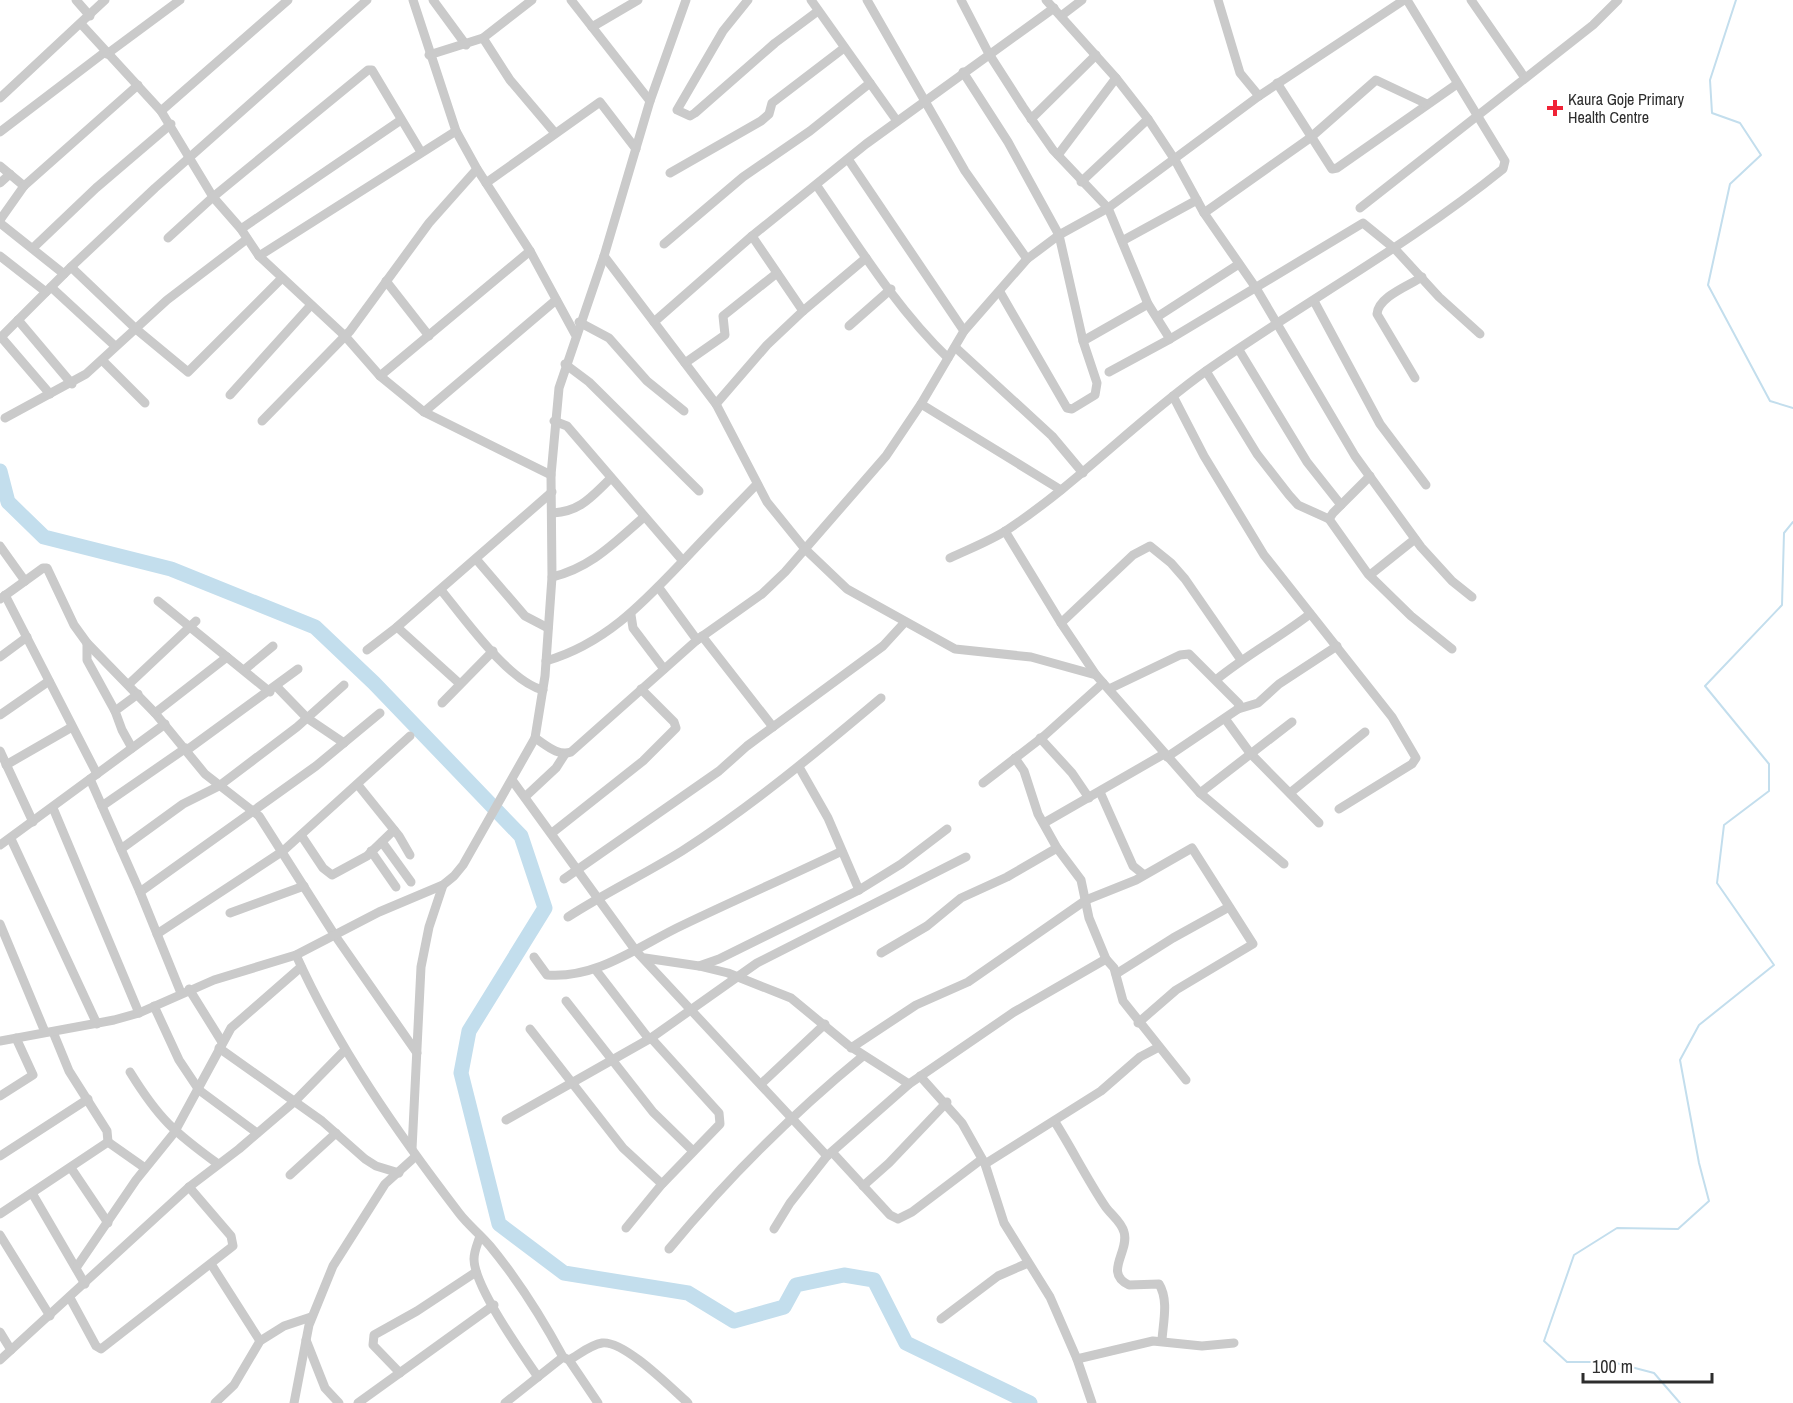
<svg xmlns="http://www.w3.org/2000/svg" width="1793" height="1403" font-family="'Archivo Narrow',sans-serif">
	<rect width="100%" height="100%" fill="#fff"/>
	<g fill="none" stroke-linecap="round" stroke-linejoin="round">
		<!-- stream -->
		<g stroke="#c3deed" stroke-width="2">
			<path d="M1736 0 1710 80 1712 113 1740 123 1761 155 1730 184 1708 285 1770 401 1793 408"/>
			<path d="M1680 1403 1654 1373 1612 1362H1567L1544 1341 1574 1255 1617 1228 1678 1229 1709 1201 1699 1163 1680 1060 1699 1025 1774 965 1717 883 1724 825 1769 791V764L1705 686 1782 605 1784 533 1793 522"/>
		</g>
		<!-- river -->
		<path stroke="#c3deed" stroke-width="15" d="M0 471 8 502 44 537 171 569 315 627 374 683 521 836 545 908 469 1031 461 1073 499 1224 564 1273 688 1293 734 1321 784 1307 796 1285 844 1275 874 1280 906 1343 1030 1403"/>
		<!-- minor -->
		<g stroke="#cacaca" stroke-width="9">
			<path d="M76 0 90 16"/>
			<path d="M413 0 456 131 477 169 530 251 575 334"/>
			<path d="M433 0 466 45"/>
			<path d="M571 0 650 101"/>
			<path d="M748 0 723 31 677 110 690 116 695 113 775 43 818 11"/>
			<path d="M811 0 897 121"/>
			<path d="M867 0 965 171 1027 259"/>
			<path d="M961 0 989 54 1023 107 1053 150 1108 208 1148 304 1170 339"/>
			<path d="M1046 0 1116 78 1148 119 1175 160 1204 213 1256 288 1355 456 1421 547 1452 581 1472 597"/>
			<path d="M1218 0 1240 73 1259 96"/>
			<path d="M1471 0 1525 78"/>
			<path d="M1061 16 1082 0"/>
			<path d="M82 25 161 111 213 197 241 229 259 256 345 336 380 376 424 412 551 475"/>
			<path d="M592 27 638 0"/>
			<path d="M483 38 510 80 555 133"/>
			<path d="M107 54 180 0"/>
			<path d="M429 55 483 38 532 0"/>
			<path d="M963 72 1008 142 1059 235 1083 341 1097 383 1095 395 1072 409 1067 408 1000 292"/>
			<path d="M1277 83 1332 169 1337 168 1457 84"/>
			<path d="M0 98 105 0"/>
			<path d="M161 111 288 0"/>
			<path d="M1031 119 1096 55"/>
			<path d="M0 132 105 52"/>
			<path d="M1058 155 1116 78"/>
			<path d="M848 159 964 331"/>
			<path d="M0 166 24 186"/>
			<path d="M670 173 761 121 769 114 772 103 844 48"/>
			<path d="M1081 182 1148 119"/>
			<path d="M0 183 10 174"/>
			<path d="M486 183 600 102 636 149"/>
			<path d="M817 186C857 244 896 308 948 358"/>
			<path d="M1360 208 1593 25 1618 0"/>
			<path d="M1204 213 1310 138 1376 80 1427 104"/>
			<path d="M0 220 24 186 138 85"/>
			<path d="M0 223 64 274"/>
			<path d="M241 229 401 120"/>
			<path d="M752 236 803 311"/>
			<path d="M168 238 213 197 368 70H372L421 152"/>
			<path d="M1122 241 1197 200"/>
			<path d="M664 244 743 177 810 131 870 83"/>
			<path d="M33 248 96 188 171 124"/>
			<path d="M0 256 46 292"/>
			<path d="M259 256 456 131"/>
			<path d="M604 256 716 404 767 502 805 549 847 589 955 649 1031 657 1096 675 1200 793 1284 864"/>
			<path d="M71 267 136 329 188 372 282 278"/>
			<path d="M386 281 429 336"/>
			<path d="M51 287 115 346"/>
			<path d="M1314 301 1380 424 1426 485"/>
			<path d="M1157 317 1239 264"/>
			<path d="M18 320 72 384"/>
			<path d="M579 322 609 338 647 381 684 411"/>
			<path d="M654 322 752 236 866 144 1054 8"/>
			<path d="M849 326 891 289"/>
			<path d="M1 337 50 394"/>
			<path d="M0 338 71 267 155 188 367 0"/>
			<path d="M1083 341 1148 304"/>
			<path d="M955 347 1052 436 1083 473"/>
			<path d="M1239 350 1307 462 1341 505"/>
			<path d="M102 360 145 403"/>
			<path d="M685 363 725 335 723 316 777 273"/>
			<path d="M565 364 589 382 699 491"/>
			<path d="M1206 371 1257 454 1289 495 1298 505 1329 519 1368 574 1411 616 1452 649"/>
			<path d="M1109 372 1170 339 1363 223 1395 249 1439 297 1480 334"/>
			<path d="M380 376 530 251"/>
			<path d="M1415 378 1377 314C1378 297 1408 286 1422 277"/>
			<path d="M230 395 311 305"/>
			<path d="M1173 396 1204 456 1264 555 1392 717 1416 758 1412 764 1339 809"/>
			<path d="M716 404 767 345 803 311 866 258"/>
			<path d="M921 404 1061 490"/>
			<path d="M424 412 556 300"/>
			<path d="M5 418 86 374 167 300 247 239"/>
			<path d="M262 421 350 331 429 223 477 169"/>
			<path d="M554 421 567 426 683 561"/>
			<path d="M553 513C581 511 591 497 611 478"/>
			<path d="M1329 519 1333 513 1370 476"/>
			<path d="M1005 531 1061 623 1096 675"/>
			<path d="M0 546 25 581"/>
			<path d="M950 558C969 549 990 541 1007 530 1078 483 1137 420 1206 371 1304 302 1409 245 1503 169L1505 161 1407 0"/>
			<path d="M476 559 525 616 548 628"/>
			<path d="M1370 575 1415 539"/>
			<path d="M552 577C591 568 615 542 644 517"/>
			<path d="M659 588 697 640"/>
			<path d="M441 590C464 618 509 682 543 690"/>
			<path d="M5 595 97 774"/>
			<path d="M0 599 43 568H47L74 625 87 643 155 713 205 774 259 816 334 934 417 1053"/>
			<path d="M158 601 270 692"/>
			<path d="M631 615 633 628 664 669"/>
			<path d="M1061 623 1133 555 1150 546 1171 563 1185 579 1241 660"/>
			<path d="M397 627 460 684"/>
			<path d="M702 636 773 727"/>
			<path d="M87 643V660L115 711"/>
			<path d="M367 650 397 627 552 492"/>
			<path d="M0 657 27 637"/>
			<path d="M546 661C605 644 643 603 684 560 708 534 733 509 757 484"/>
			<path d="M244 670 273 646"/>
			<path d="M1216 680C1245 656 1279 638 1310 614"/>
			<path d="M129 684 196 621"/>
			<path d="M276 686 307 718 344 743"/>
			<path d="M1109 689 1180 655 1189 654 1239 704 1238 709"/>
			<path d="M442 703 493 651"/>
			<path d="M155 713 227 657"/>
			<path d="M0 715 49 681"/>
			<path d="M1226 720 1250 753 1319 823"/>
			<path d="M535 738C545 744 558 757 571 752L697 640 762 594 785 572 886 456 921 404 964 331 1027 259 1059 235 1108 208 1259 96 1404 0"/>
			<path d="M1040 738 1072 773 1089 798"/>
			<path d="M132 748 122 730 115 711 138 694"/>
			<path d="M187 750 298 669"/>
			<path d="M0 751 33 822"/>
			<path d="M1167 757 1238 709 1258 703 1279 684 1337 646"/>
			<path d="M1015 758 1024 771 1038 814 1057 848 1081 880 1089 918 1106 959 1114 968 1123 1001 1186 1080"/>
			<path d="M6 765 72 727"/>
			<path d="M799 767 828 818 859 890"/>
			<path d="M90 779 140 892 181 993"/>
			<path d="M512 780 636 951 827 1156"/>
			<path d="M983 783 1044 736 1103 683"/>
			<path d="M358 785 399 836 410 855"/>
			<path d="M1100 792 1133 866 1143 874"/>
			<path d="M1200 793 1292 722"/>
			<path d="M1290 793 1365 732"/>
			<path d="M526 796 556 768 565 754"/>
			<path d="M102 806 186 748"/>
			<path d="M53 808 139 1013"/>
			<path d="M1044 823 1164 754"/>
			<path d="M552 833 643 761 676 728 674 722 641 689"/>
			<path d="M301 835 323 868 332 875 367 856 394 830"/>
			<path d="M11 839 97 1024"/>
			<path d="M382 842 411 882"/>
			<path d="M0 845 165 724"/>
			<path d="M121 849 183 804 219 786 297 727 344 685"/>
			<path d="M371 851 396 887"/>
			<path d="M564 879 719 771 747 746 883 646 905 622"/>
			<path d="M140 892 316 766 380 713"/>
			<path d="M230 913 304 886"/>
			<path d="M568 917C605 893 645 874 682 851 753 805 817 752 881 698"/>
			<path d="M0 924 45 1032"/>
			<path d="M157 934 283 851 410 736"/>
			<path d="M881 953 927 926 961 898 1007 877 1057 848"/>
			<path d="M296 955C338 1048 397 1132 459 1213 468 1225 480 1234 490 1246 518 1280 542 1318 563 1357L569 1360 598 1403"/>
			<path d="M534 957 547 975C598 979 640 945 683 925 735 900 788 877 840 852"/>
			<path d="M645 958 699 966 719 959 859 890 901 864 947 829"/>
			<path d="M699 966 728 973 791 998 848 1045 909 1084"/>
			<path d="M595 969 649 1039"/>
			<path d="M1116 974 1173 938 1229 907"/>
			<path d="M189 989 222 1042"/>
			<path d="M566 1001 653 1112 693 1151"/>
			<path d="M154 1006 179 1060 199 1090 257 1133"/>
			<path d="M530 1029 623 1148 662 1184"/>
			<path d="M53 1032 69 1071 107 1131 108 1142"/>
			<path d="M0 1041 114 1020 139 1013 214 980 296 955 379 912 443 885 454 876 463 865 535 738 545 676 552 577 551 475 559 388 604 256 650 101 686 0"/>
			<path d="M219 1048 322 1121 365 1159 376 1166 399 1173"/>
			<path d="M851 1048 916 1005 968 982 1086 900 1136 880 1192 848 1253 944 1176 990 1138 1023"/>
			<path d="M130 1072C159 1119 174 1132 218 1164"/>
			<path d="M920 1076 962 1123 985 1164 1004 1223 1050 1297 1077 1359 1092 1403"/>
			<path d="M761 1084 825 1024"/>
			<path d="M0 1096 33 1075 16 1038"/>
			<path d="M506 1120 651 1038 757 963 966 857"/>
			<path d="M1055 1122C1072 1149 1087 1179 1105 1206 1111 1215 1121 1221 1124 1232 1130 1251 1103 1273 1129 1285L1159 1284C1169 1300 1163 1323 1162 1340"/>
			<path d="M108 1142 145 1168"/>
			<path d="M412 1149 421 967 429 927 443 885"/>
			<path d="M832 1152 890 1215 898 1219 912 1212 982 1159"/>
			<path d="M0 1156 88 1099"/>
			<path d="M985 1164 1101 1091 1140 1057 1159 1047"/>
			<path d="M71 1168 108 1223"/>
			<path d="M290 1175 336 1133"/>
			<path d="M863 1186 889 1163 947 1102"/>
			<path d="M32 1193 85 1284"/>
			<path d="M0 1214 108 1142"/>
			<path d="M626 1228 662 1184 720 1124 719 1113 651 1038"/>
			<path d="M774 1229 790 1203 827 1156 909 1084 1014 1012 1106 959"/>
			<path d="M0 1235 50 1316"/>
			<path d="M480 1236C478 1243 474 1251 474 1259 474 1286 521 1352 538 1377"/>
			<path d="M669 1249C728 1178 791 1115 863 1056"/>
			<path d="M211 1264 260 1341"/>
			<path d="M76 1268 136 1180 174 1133 231 1028 301 967"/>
			<path d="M70 1298 96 1346 101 1349 233 1246 231 1236 189 1187"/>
			<path d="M941 1319 998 1276 1028 1263"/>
			<path d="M0 1332 11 1350"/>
			<path d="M306 1340 325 1388 339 1403"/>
			<path d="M1077 1359 1153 1341 1202 1346 1234 1343"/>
			<path d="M0 1360 189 1187 239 1149 295 1101 345 1050"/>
			<path d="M569 1360C580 1354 590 1345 602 1343 624 1340 671 1388 688 1403"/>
			<path d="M400 1373 373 1345 374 1335 417 1311 476 1272"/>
			<path d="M215 1403 234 1385 260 1341 284 1326 311 1317"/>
			<path d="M294 1403 309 1325 333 1266 385 1184 416 1156"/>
			<path d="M358 1403 494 1305"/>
			<path d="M505 1403 563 1357"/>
		</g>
	</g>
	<!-- markers -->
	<path fill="#f02236" stroke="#fff" stroke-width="2" d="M1552 99h6v6h6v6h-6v6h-6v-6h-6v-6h6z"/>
	<g text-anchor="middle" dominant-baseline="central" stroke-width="6" stroke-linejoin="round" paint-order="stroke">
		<!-- poi labels -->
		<g font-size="16" fill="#2d2d2d" stroke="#fff" text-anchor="start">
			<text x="1568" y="99">Kaura Goje Primary<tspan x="1568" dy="18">Health Centre</tspan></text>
		</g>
	</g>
	<!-- scale -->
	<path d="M1583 1373v9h129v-9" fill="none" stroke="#2d2d2d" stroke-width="3"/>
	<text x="1592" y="1373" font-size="18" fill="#2d2d2d" stroke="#ffffff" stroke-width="4.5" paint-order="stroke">100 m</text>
</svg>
